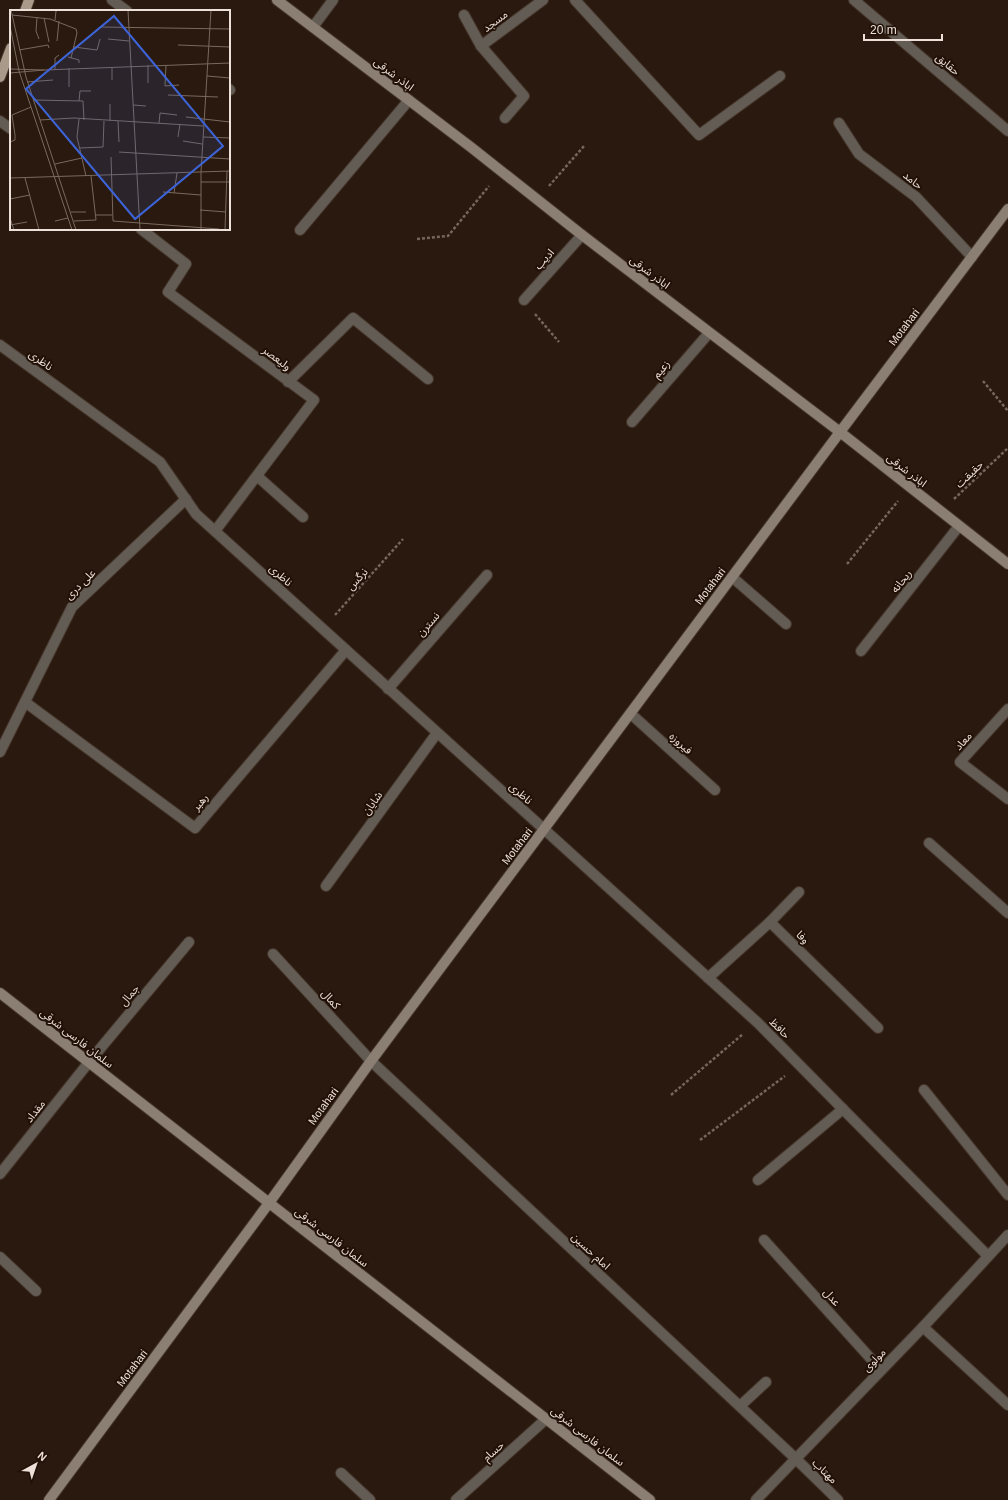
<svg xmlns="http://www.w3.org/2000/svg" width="1008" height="1500" font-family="Arial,'Noto Sans Arabic',sans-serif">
	<rect width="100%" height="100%" fill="#2a190e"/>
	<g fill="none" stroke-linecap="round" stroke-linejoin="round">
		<!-- street casing -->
		<g stroke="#45352a" stroke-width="12">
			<g id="street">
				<path d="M112 0 127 11"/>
				<path d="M575 0 699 135 780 76"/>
				<path d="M854 0 1008 131"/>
				<path d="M464 15 481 46 524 96 505 118"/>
				<path d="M313 27 333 0"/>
				<path d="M481 46 543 0"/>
				<path d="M229 89 230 90"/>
				<path d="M0 121 11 129"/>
				<path d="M839 123 859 154 916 197 972 257"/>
				<path d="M141 229 186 264 168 292 314 400 215 531"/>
				<path d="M300 230 409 100"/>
				<path d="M524 300 582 235"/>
				<path d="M0 345 160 462 196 514 758 1023 988 1256"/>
				<path d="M288 382 353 318 428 379"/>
				<path d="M632 422 709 333"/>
				<path d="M257 476 303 517"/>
				<path d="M732 577 786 624"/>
				<path d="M861 651 959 526"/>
				<path d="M388 689 487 575"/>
				<path d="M25 702 195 828 346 650"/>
				<path d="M1008 709 960 762 1008 799"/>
				<path d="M631 714 715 790"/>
				<path d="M0 752 72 607 186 499"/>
				<path d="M929 843 1008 913"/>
				<path d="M326 886 437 733"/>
				<path d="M770 922 799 892"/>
				<path d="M273 954 371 1061 795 1458 838 1500"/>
				<path d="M708 978 770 922 878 1028"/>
				<path d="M924 1090 1008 1195"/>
				<path d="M0 1174 89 1062 189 942"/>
				<path d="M758 1180 843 1109"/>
				<path d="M764 1240 881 1370"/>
				<path d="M0 1257 36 1291"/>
				<path d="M923 1327 1008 1405"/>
				<path d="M740 1406 766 1382"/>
				<path d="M341 1473 370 1500"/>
				<path d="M456 1500 546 1419"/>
				<path d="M756 1500 923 1327 1008 1235"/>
			</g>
		</g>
		<!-- secondary casing -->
		<g stroke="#45352a" stroke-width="12">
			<g id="secondary">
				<path d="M277 0 472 148 582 235 840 432 1008 564"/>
				<path d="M0 993 650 1500"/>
				<path d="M49 1500 269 1203 371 1061 840 432 1008 209"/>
			</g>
		</g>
		<!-- primary casing -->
		<g stroke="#45352a" stroke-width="12">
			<g id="primary">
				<path d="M25 11 29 0"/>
				<path d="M0 77 11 48"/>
			</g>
		</g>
		<!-- path -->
		<g stroke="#75665c" stroke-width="2.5" stroke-dasharray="3 2" stroke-linecap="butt">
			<path d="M549 186 584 146"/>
			<path d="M417 239 448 236 489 186"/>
			<path d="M535 314 559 342"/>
			<path d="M983 381 1008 411"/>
			<path d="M954 499 1008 448"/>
			<path d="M847 564 898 501"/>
			<path d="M335 615 403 539"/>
			<path d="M671 1095 743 1034"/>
			<path d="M700 1140 785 1076"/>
		</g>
		<!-- street -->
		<use href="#street" stroke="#635c54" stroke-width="10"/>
		<!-- secondary -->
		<use href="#secondary" stroke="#8b7f73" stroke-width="10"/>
		<!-- primary -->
		<use href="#primary" stroke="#a99a8a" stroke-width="10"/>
	</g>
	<g text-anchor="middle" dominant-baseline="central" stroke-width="4" stroke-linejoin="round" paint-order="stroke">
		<!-- street labels -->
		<g font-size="11" fill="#ede0d9" stroke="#201005">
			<text transform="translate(495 21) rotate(-37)">مسجد</text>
			<text transform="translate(948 64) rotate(40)">حقایق</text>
			<text transform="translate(394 74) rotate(37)">اباذر شرقی</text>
			<text transform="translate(913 180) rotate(38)">حامد</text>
			<text transform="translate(544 259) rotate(-48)">ادیب</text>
			<text transform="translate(650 272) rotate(37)">اباذر شرقی</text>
			<text transform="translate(904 327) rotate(-53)">Motahari</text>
			<text transform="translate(277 358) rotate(37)">ولیعصر</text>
			<text transform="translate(41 360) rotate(36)">ناظری</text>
			<text transform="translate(661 369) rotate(-49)">زعیم</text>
			<text transform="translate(907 470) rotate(38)">اباذر شرقی</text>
			<text transform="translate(969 474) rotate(-44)">حقیقت</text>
			<text transform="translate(281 575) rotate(42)">ناظری</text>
			<text transform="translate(357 579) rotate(-48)">نرگس</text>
			<text transform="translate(901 581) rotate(-52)">ریحانه</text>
			<text transform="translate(80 584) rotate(-45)">علی دری</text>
			<text transform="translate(710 586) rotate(-53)">Motahari</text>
			<text transform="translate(428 624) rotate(-49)">نسترن</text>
			<text transform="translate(963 741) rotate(-48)">معاد</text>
			<text transform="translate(681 743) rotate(42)">فیروزه</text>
			<text transform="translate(521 793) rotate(42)">ناظری</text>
			<text transform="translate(200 802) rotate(-50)">رهبر</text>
			<text transform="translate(372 803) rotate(-54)">شایان</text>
			<text transform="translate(517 846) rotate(-53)">Motahari</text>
			<text transform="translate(803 937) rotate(45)">وفا</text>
			<text transform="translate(129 995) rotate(-50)">جمال</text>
			<text transform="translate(331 999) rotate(48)">کمال</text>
			<text transform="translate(780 1028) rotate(45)">حافظ</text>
			<text transform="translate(77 1038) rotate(38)">سلمان فارسی شرقی</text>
			<text transform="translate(323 1106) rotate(-54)">Motahari</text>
			<text transform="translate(35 1111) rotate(-52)">مقداد</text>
			<text transform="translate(332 1237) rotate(38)">سلمان فارسی شرقی</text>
			<text transform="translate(591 1251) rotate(43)">امام حسین</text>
			<text transform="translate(832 1297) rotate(48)">عدل</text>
			<text transform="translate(874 1360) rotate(-46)">مولوی</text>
			<text transform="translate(132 1368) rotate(-53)">Motahari</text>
			<text transform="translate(588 1436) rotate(38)">سلمان فارسی شرقی</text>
			<text transform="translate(493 1451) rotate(-42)">حسام</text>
			<text transform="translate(825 1471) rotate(44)">مهتاب</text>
		</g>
	</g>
	<!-- overview -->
	<g transform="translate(10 10)">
		<rect width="220" height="220" fill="#2a190e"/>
		<path fill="none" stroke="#78695f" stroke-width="1" d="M1 0 16 67 66 220M118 0 130 220M2 5 40 9 66 19 67 23 61 48M27 7 26 21 29 29M34 8 39 32M45 10 46 1 49 0M0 16 9 61 62 220M90 17 220 19M98 29 119 31M47 31 49 11M168 35 220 37M64 37 87 40 90 29M9 40 38 35 39 38M58 47 69 50V53M138 55V73M156 55 155 76 169 75M0 59 34 60 0 63M45 59V48L49 45M34 60 220 53M197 66 220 68M102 70V57M17 72 43 70M59 77V58M158 85 208 87M23 90 73 91 74 110M69 91 70 81H81M123 95 136 96M176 107 220 112M69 109 67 127 76 166M30 110 64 108 193 116M100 111V94M108 111 109 132M149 113 150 103 167 105M168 127 170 114M193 127 220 128M173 131 192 134M0 132 5 130V125L2 105 21 97M70 138 93 137 94 111M109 142 220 149M101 147 103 211 209 219M45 154 72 148M0 168 220 161M15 168 29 220M191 172H220M153 182 191 185M164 183 167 163M0 189 20 185M190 200 216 202M61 202H76M85 205H102M0 208 4 220M45 211 58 208M64 211 86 210 81 166M0 215 17 212M191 220V162L201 0M215 220 217 161"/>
		<path fill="#3c64d8" fill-opacity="0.15" stroke="#3c64d8" stroke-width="2" d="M104 6 213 136 125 209 16 79Z"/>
		<rect width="220" height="220" fill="none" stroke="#ede0d9" stroke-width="2"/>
	</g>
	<!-- north arrow -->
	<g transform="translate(36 1464) rotate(40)" stroke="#201005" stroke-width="3" paint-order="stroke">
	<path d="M0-3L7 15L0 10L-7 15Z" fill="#ede0d9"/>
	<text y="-6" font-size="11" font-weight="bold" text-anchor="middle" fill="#ede0d9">N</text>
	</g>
	<!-- scale -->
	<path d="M864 34v6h78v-6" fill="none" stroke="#ede0d9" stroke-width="2"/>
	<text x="870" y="34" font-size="12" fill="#ede0d9" stroke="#201005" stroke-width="3" paint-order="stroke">20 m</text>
</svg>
